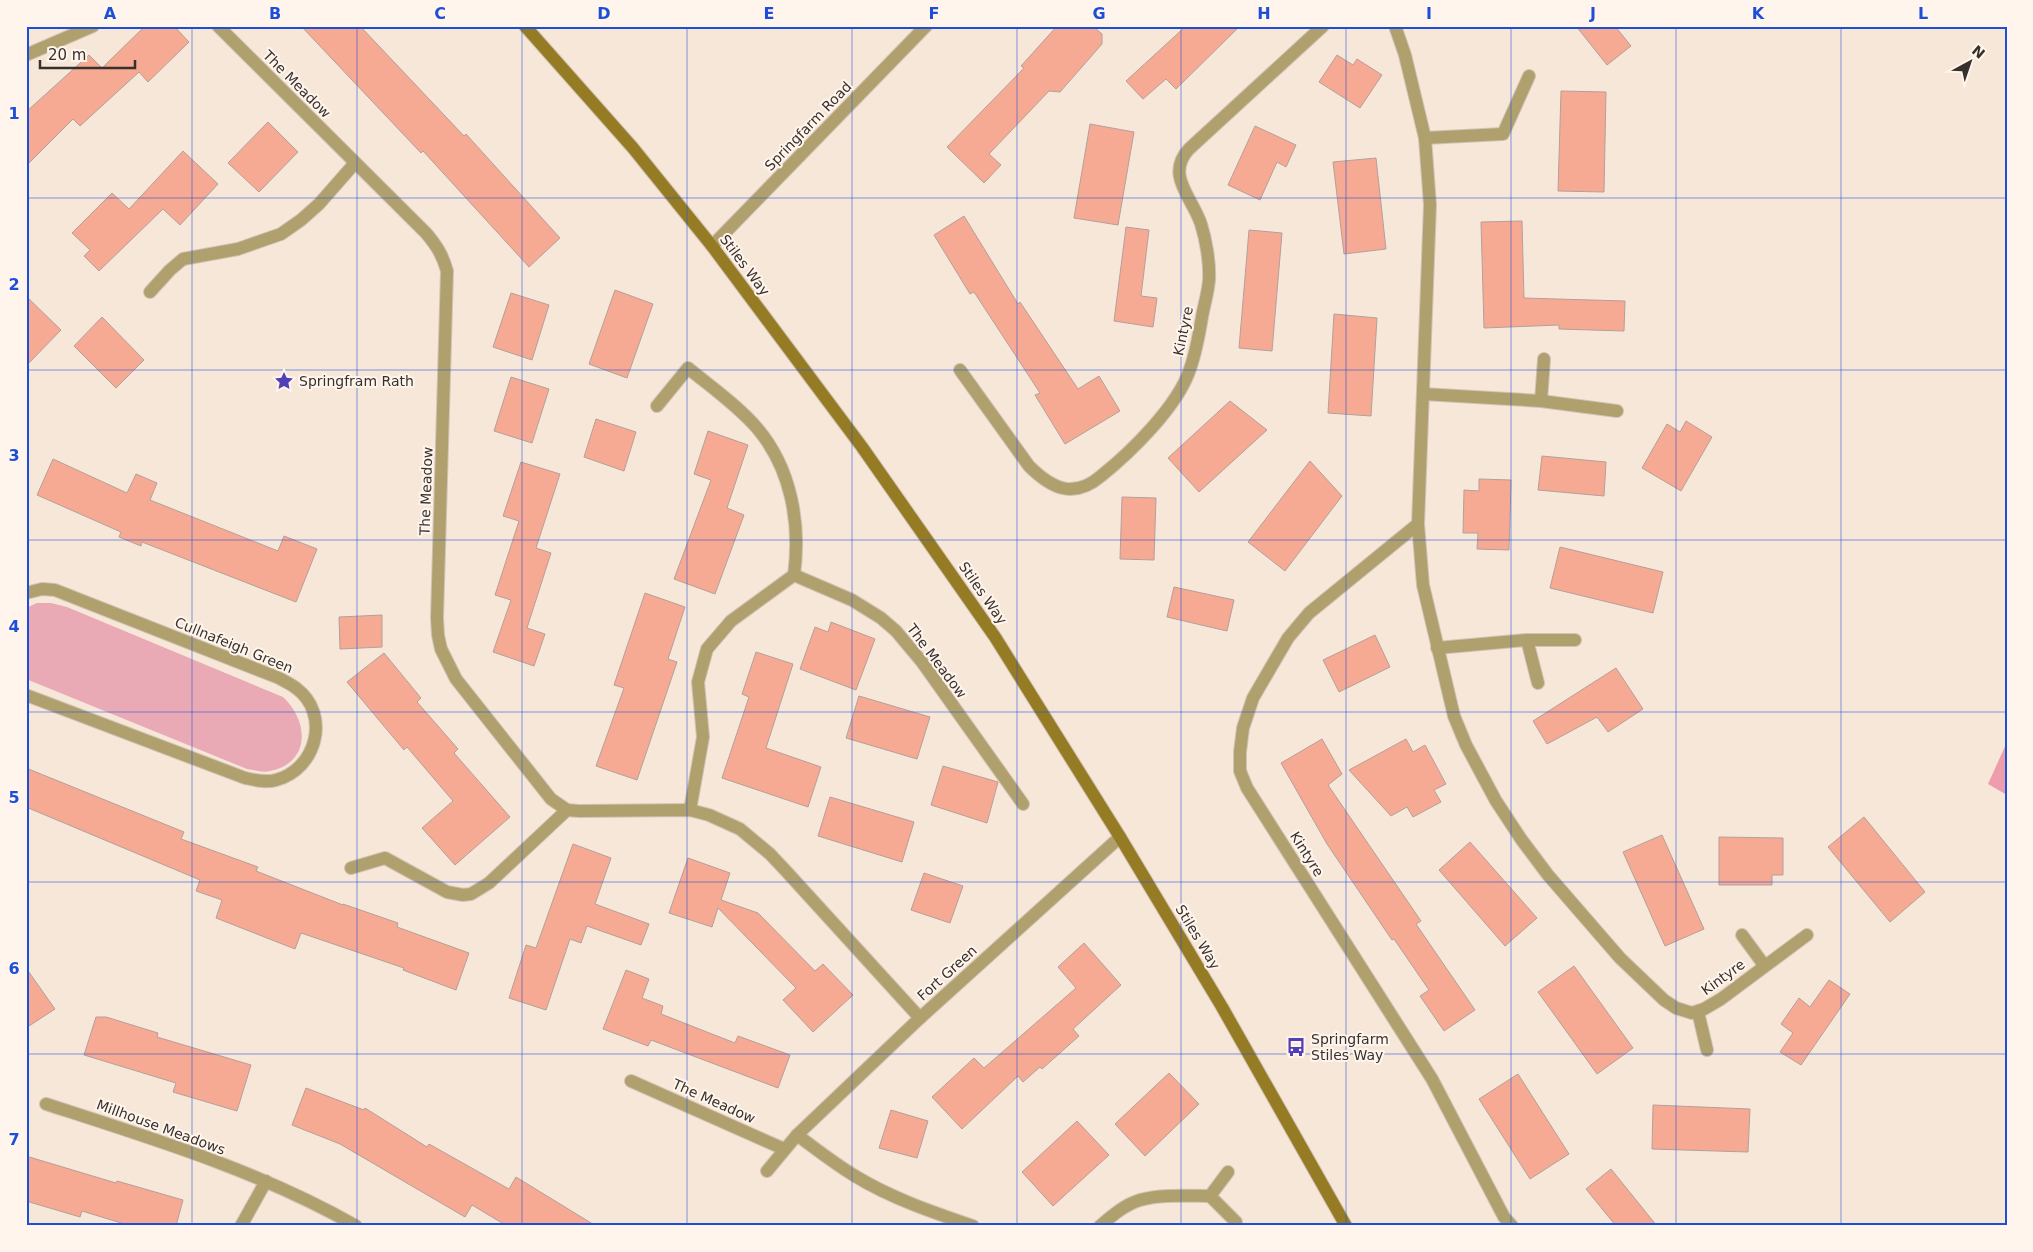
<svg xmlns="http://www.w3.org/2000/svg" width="2033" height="1252" font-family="'DejaVu Sans',sans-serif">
	<rect width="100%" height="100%" fill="#f7e7d9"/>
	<!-- green -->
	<path fill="#eaaab5" d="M37 603H51L67 607 283 697C309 721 311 763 270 771 263 773 255 770 247 769L26 679V608Z"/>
	<!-- forest -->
	<path fill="#ed9dac" d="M2007 742V795L1988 784Z"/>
	<!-- building -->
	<g fill="#f6a993" stroke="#b4a09a">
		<path d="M145 26H174L189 42 148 82 139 72 80 126 73 119 26 166V112L89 55 102 68Z"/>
		<path d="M301 26H360L464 136 466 134 560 238 529 267 423 151 421 153Z"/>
		<path d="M1057 26H1093L1102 34V44L1060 92 1049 91 989 154 1001 165 984 183 947 147 1024 68 1021 66Z"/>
		<path d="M1186 26H1240L1176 89 1166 79 1143 99 1126 81Z"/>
		<path d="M1576 26H1615L1631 46 1607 65Z"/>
		<path d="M1337 55 1353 65 1357 59 1382 75 1360 108 1319 82Z"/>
		<path d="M1561 91 1606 92 1604 192 1558 191Z"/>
		<path d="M268 122 298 152 259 192 228 163Z"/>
		<path d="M1090 124 1134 132 1118 225 1074 218Z"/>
		<path d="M1255 126 1296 145 1286 167 1277 162 1260 200 1228 185Z"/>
		<path d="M183 151 218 184 180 225 163 209 99 271 84 256 90 250 72 233 112 193 129 209Z"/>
		<path d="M1376 158 1386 249 1344 254 1333 162Z"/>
		<path d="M964 216 1018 304 1020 302 1078 389 1099 376 1120 411 1065 444 1035 395 1040 393 974 292 970 294 934 235Z"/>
		<path d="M1522 221 1524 298 1625 301 1624 331 1559 329V325L1484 328 1481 222Z"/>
		<path d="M1126 227 1149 230 1141 296 1157 298 1153 327 1114 321Z"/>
		<path d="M1249 230 1282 233 1272 351 1239 348Z"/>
		<path d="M615 290 653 304 627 378 589 364Z"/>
		<path d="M511 293 549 305 532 360 493 347Z"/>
		<path d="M26 296 61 330 26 366Z"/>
		<path d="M1334 314 1377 318 1371 416 1328 413Z"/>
		<path d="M102 317 144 360 116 388 74 346Z"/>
		<path d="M511 377 549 389 532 443 494 431Z"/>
		<path d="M1230 401 1267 430 1199 492 1168 458Z"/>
		<path d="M596 419 636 432 624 471 584 457Z"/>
		<path d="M1686 421 1712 437 1681 491 1642 468 1667 424 1680 432Z"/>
		<path d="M708 431 748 445 727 508 744 515 715 594 674 579 711 480 694 474Z"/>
		<path d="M1542 456 1606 462 1604 496 1538 490Z"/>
		<path d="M53 459 127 493 136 474 157 483 150 500 278 551 284 536 317 549 296 602 142 542 141 546 119 537 121 532 37 495Z"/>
		<path d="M1310 461 1342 496 1285 571 1248 542Z"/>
		<path d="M521 462 560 474 536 548 551 553 527 628 545 634 534 666 493 652 511 600 495 595 519 521 503 516Z"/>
		<path d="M1479 479 1511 480 1509 550 1477 549 1478 533H1463L1464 490 1479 491Z"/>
		<path d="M1122 497 1156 498 1154 560 1120 559Z"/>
		<path d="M1560 547 1663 572 1653 613 1550 588Z"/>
		<path d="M1174 587 1234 600 1227 631 1167 617Z"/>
		<path d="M645 593 685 607 668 659 677 662 637 780 596 766 624 688 614 685Z"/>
		<path d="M382 615V647L340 649 339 617Z"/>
		<path d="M831 622 875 639 856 690 800 669 815 627 828 632Z"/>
		<path d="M1375 635 1390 667 1339 692 1323 660Z"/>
		<path d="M756 652 793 664 766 748 821 767 808 807 722 778 749 697 742 694Z"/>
		<path d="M384 653 421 698 417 702 458 749 454 753 510 817 455 865 422 828 453 801 407 747 404 750 347 682Z"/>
		<path d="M1616 668 1643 709 1608 732 1597 717 1547 744 1533 721Z"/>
		<path d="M859 696 930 717 917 759 846 738Z"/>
		<path d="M1322 739 1342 774 1328 785 1421 921 1416 924 1475 1010 1444 1031 1420 996 1429 990 1394 939 1392 940 1327 844 1281 763Z"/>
		<path d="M1406 739 1413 752 1425 745 1446 784 1434 790 1441 802 1413 817 1407 807 1391 816 1349 770Z"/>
		<path d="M943 766 998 782 987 823 931 805Z"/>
		<path d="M26 768 184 832 181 839 258 867 256 871 343 905V904L398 923 397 927 469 953 456 990 403 970 404 968 301 933 295 949 216 918 222 900 196 891 200 880 26 807Z"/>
		<path d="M830 797 914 822 902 862 818 836Z"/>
		<path d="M1864 817 1925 892 1890 922 1828 847Z"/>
		<path d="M1662 835 1704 929 1665 946 1623 852Z"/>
		<path d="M1719 837 1783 838V875H1772V885H1719Z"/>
		<path d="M1470 842 1537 918 1505 946 1439 870Z"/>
		<path d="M573 844 611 858 595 904 649 924 641 945 587 926 581 943 570 939 546 1010 509 998 526 945 536 948Z"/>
		<path d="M688 858 730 873 721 900 758 913 815 971 823 964 853 995 813 1032 783 1000 796 988 718 908 712 927 669 913Z"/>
		<path d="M924 873 963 886 950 923 911 910Z"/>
		<path d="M1084 943 1121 985 1073 1029 1079 1036 1042 1069 1040 1067 1023 1082 1018 1076 962 1129 932 1097 974 1058 984 1068 1076 988 1058 967Z"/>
		<path d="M1574 966 1633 1048 1597 1074 1538 992Z"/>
		<path d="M26 968 55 1009 26 1028Z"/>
		<path d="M626 970 649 979 642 998 663 1006 661 1014 735 1043 738 1036 790 1055 778 1088 651 1040 648 1046 603 1029Z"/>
		<path d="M1829 980 1850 994 1801 1065 1780 1052 1793 1033 1781 1024 1799 998 1810 1007Z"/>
		<path d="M96 1017H106L158 1033 157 1037 251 1065 237 1111 173 1092 176 1083 84 1055Z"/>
		<path d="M1169 1073 1199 1104 1145 1156 1115 1124Z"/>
		<path d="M1518 1074 1569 1154 1530 1179 1479 1099Z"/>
		<path d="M306 1088 364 1110 365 1108 427 1147 429 1144 509 1189 516 1177 596 1226H507L472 1205 465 1217 340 1144 292 1125Z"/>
		<path d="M1653 1105 1750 1109 1748 1152 1652 1149Z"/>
		<path d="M891 1110 928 1121 917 1158 879 1148Z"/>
		<path d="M1077 1121 1109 1155 1053 1206 1022 1172Z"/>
		<path d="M26 1156 116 1183 117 1181 183 1200 176 1226H131L82 1211 80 1217 26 1201Z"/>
		<path d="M1611 1169 1657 1226H1616L1586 1189Z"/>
	</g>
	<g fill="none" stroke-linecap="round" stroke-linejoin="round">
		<!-- minor casing -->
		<g stroke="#d1c3b6" stroke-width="14">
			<g id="minor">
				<path d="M218 26 426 233C437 246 443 256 447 271L437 618 438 635 441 649 456 679 551 799 567 810 579 811 690 810 709 815 740 829 770 854 786 871 920 1018"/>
				<path d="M1395 26 1405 55 1425 138 1430 205 1418 524 1423 585 1454 716 1466 745 1496 801 1521 839 1548 875 1620 958 1664 1000 1676 1008 1692 1013 1704 1009 1721 999 1807 935"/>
				<path d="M26 55 93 26"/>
				<path d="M1425 138 1503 134 1529 76"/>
				<path d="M712 246 926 26"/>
				<path d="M150 292 170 270 183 259 238 249 281 234 301 220 319 204 355 163"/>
				<path d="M960 370 1029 466C1052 489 1074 499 1101 476 1131 452 1178 406 1190 369 1196 352 1199 335 1202 317 1204 305 1208 293 1209 280 1210 263 1206 240 1201 224 1192 197 1165 175 1189 149L1323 26"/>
				<path d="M1423 394 1541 401 1617 411"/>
				<path d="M1541 401 1544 359"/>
				<path d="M657 406 688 368C711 387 737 405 757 428 791 468 801 523 794 575L731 621 707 649 698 682 703 737 690 810"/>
				<path d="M1418 524 1309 613 1288 638 1253 698 1243 728 1240 752V771L1247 788 1432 1079 1504 1217 1512 1226"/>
				<path d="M794 575 852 600 881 618 896 631 922 662 1023 804"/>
				<path d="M26 593 42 589 55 590 279 678C284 681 291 684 296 688 331 714 317 769 276 780 266 783 255 780 245 778L26 695"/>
				<path d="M1527 640 1538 683"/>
				<path d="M1437 648 1527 640H1575"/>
				<path d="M351 868 385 858 447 892 463 895 471 894 489 883 567 810"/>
				<path d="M1742 935 1764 965"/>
				<path d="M1698 1012 1707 1050"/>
				<path d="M631 1081 784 1149"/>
				<path d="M46 1104C151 1138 260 1171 356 1226"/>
				<path d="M797 1135C816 1149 835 1164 855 1176 891 1198 932 1212 973 1226"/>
				<path d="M767 1171 797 1135 920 1018 1120 837"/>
				<path d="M1228 1172 1210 1196 1236 1222"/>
				<path d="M241 1226 266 1181"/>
				<path d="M1100 1226C1112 1216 1124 1205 1140 1200 1161 1194 1188 1196 1210 1196"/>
			</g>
		</g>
		<!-- secondary casing -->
		<g stroke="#d1c3b6" stroke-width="14">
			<path id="secondary" d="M525 26 633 148 712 246 862 447 995 637 1120 837 1222 1007 1346 1226"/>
		</g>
		<!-- minor -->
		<use href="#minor" stroke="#b0a06d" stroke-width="12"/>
		<!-- secondary -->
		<use href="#secondary" stroke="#947b24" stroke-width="12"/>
	</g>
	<!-- grid -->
	<path fill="none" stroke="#1d4ed8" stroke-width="1" stroke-opacity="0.55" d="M192 26V1226M357 26V1226M522 26V1226M687 26V1226M852 26V1226M1017 26V1226M1181 26V1226M1346 26V1226M1511 26V1226M1676 26V1226M1841 26V1226M26 198H2007M26 370H2007M26 540H2007M26 712H2007M26 882H2007M26 1054H2007"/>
	<!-- icons -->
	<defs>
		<g id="sight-bare" transform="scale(1.5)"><path d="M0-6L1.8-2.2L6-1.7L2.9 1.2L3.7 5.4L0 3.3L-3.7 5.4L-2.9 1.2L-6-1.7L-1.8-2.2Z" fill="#513fb6" stroke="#fff5ed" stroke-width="2.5" paint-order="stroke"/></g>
		<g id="bus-bare" transform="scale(1.5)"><path d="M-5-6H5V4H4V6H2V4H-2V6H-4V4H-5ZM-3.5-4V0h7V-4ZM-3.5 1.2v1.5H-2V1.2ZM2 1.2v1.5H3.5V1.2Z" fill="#513fb6" stroke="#fff5ed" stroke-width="2.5" paint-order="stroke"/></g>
	</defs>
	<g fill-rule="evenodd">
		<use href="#sight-bare" x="284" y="381"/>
		<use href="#bus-bare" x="1296" y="1047"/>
	</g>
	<g text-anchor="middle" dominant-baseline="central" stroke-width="4" stroke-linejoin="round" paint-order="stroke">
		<!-- street labels -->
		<g font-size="14" fill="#37312c" stroke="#fff5ed">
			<text transform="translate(297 84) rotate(45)">The Meadow</text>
			<text transform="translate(808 126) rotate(-46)">Springfarm Road</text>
			<text transform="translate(745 265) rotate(53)">Stiles Way</text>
			<text transform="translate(1183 331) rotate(-78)">Kintyre</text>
			<text transform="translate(426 491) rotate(-88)">The Meadow</text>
			<text transform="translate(983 593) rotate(55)">Stiles Way</text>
			<text transform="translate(234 645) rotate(22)">Cullnafeigh Green</text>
			<text transform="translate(937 661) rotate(53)">The Meadow</text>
			<text transform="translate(1307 854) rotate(58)">Kintyre</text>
			<text transform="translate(1198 937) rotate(59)">Stiles Way</text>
			<text transform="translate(947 973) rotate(-42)">Fort Green</text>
			<text transform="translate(1723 977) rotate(-36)">Kintyre</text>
			<text transform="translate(714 1101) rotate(24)">The Meadow</text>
			<text transform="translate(161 1127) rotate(20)">Millhouse Meadows</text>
		</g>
		<!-- poi labels -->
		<g font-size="14" fill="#37312c" stroke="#fff5ed" text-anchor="start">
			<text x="299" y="381">Springfram Rath</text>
			<text x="1311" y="1039">Springfarm<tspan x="1311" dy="16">Stiles Way</tspan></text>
		</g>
	</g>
	<!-- border -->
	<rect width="2033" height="1252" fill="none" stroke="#fff5ed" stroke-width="55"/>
	<!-- north arrow -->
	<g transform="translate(1970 62) rotate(40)" stroke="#fff5ed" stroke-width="4" paint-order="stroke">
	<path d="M0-4L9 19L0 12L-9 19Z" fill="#37312c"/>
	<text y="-8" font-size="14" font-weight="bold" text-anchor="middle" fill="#37312c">N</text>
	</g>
	<!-- scale -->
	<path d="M40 60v8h95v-8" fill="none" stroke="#37312c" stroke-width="2.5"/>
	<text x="48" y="60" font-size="15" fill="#37312c" stroke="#fff5ed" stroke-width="4" paint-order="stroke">20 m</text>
	<rect x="28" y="28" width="1978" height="1196" fill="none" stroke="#1d4ed8" stroke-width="2"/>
	<g font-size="16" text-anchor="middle" font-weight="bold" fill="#1d4ed8">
		<text x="110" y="19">A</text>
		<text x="275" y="19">B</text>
		<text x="440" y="19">C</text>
		<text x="604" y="19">D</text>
		<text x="769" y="19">E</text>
		<text x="934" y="19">F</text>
		<text x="1099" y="19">G</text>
		<text x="1264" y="19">H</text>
		<text x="1429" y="19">I</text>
		<text x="1593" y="19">J</text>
		<text x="1758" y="19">K</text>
		<text x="1923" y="19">L</text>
		<text x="14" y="119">1</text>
		<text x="14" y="290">2</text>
		<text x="14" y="461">3</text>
		<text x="14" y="632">4</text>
		<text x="14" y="803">5</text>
		<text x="14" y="974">6</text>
		<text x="14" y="1145">7</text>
	</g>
</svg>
